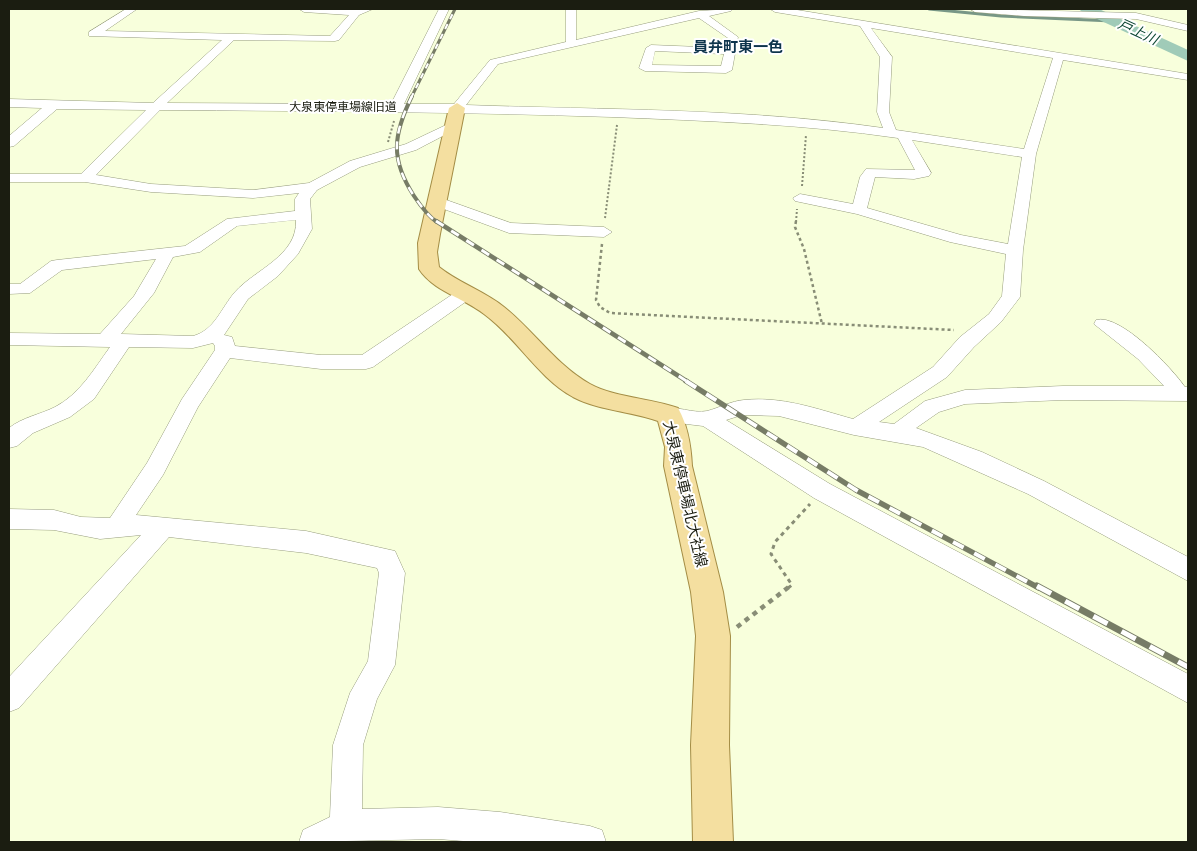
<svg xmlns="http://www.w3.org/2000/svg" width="1197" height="851" font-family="Figtree,'Noto Sans JP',sans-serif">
	<rect width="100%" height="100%" fill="#f8ffdc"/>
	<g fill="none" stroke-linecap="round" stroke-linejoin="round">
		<!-- stream -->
		<path stroke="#789786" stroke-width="3" d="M929 9 1001 16 1112 21"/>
		<!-- river -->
		<path fill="#a0cbb8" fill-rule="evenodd" d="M1079 9H1099L1188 50V61L1082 12Z"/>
		<!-- minor casing -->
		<g stroke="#979d7e" stroke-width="1">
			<g id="minor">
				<path d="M126 9H137L105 31 330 36 349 15 304 12 299 9H373L359 15 339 40 335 41 234 40 167 103 391 104 439 9H449L404 104H454L490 60 566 42V9H576V40L699 11 733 9 731 11 709 16 738 37 732 70 726 73 645 71 639 68 646 48 651 45 725 48 728 38 699 18 498 64 466 105C605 110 745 108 883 128L877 112 880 57 860 26 775 12 770 9H791L1188 74V80L1063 60 1036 154 1023 250 1020 297 1001 322 974 347 947 377 879 422 894 424 925 401 965 390 1063 386H1164L1138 359 1094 324 1096 320C1120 313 1172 368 1185 387H1188V401L1063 400 965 404 939 412 916 428 982 452 1044 481 1188 557V581L1028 494 923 447 854 435 779 416 742 415 726 420 830 484 1188 674V703L814 498 703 426 662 421 659 415 662 409C677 405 692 414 707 411 719 408 731 401 744 400 782 396 817 409 853 419L933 367 960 337 989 314 1002 296 1006 254 950 242 857 214 795 201 793 198 800 194 853 204 860 177 866 169 915 170 898 138C803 124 708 121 612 117 461 112 311 111 160 110L96 175 151 184 253 190 309 183 350 161 406 144 446 125H456L458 128 416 150 360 167 317 190 310 199 312 229 298 254 278 276 248 299 224 335 232 337 235 346 321 355H362L459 290H471L474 294 471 298 373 367 366 369H321L230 358 198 407 163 475 136 515 306 531 395 551 405 573 395 665 377 699 363 745 362 809 438 807 500 812 590 826 602 830 606 842H476L438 839 299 842 303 830 330 817 333 745 350 693 368 661 379 573 377 568 306 553 169 537 19 708 9 712V677L141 535 100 539 54 530 9 529V509L54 510 81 517 110 518 147 463 182 399 215 350V346L213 343 193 348 129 347 94 399 70 417 33 433 17 446 9 448V428C23 417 39 415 55 407 80 394 94 369 110 347L9 345V333L100 334 134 296 156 259 62 270 30 293 9 294V284H20L51 261 57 260 185 246 227 219 295 211V199L299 193 253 198 151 192 85 182H9V174H81L146 110 57 109 14 146 9 147V136L42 108 9 107V99L153 103 222 40 89 36V32ZM871 28 1053 58 1024 149 896 130 889 112 892 57ZM655 51 724 54 721 66 652 65ZM912 140 1022 157 1008 244 961 235 867 208 875 177 914 179 929 176 931 173ZM296 220C298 256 254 270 235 292 221 308 215 330 193 336L121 334 154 293 173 257 200 252 237 226Z"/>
				<path d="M970 9 1136 13 1188 25V31L1136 19 1024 16 975 12Z"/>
				<path d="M438 197 511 223 604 227 612 232 604 237 509 233 433 205 430 202Z"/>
			</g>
		</g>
		<!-- major casing -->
		<g stroke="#a48d45" stroke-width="2">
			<path id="major" d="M457 103 465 108 440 234 437 252 439 267C459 283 484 291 504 307 534 331 556 365 590 384 616 398 650 398 678 408 688 426 691 446 692 466L723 592 730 636 729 745 733 842H693L691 745 696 636 691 592 664 466 665 447 658 421C630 411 600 411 573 397 537 377 517 338 484 314 464 298 433 291 419 269L418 243 449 108Z"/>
		</g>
		<!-- path-far3 -->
		<g stroke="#888d76" stroke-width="2" stroke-dasharray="2 2" stroke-linecap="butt">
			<path d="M388 142 394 121"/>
			<path d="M802 186 806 135"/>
			<path d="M605 218 617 125"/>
			<path d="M796 222 797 209"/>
		</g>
		<!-- path-far2 -->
		<g stroke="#888d76" stroke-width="2.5" stroke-dasharray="3 3" stroke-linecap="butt">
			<path d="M796 221 795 227 804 249 822 324"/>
			<path d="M602 244 596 300 600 307 610 313 954 330"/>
		</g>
		<!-- path-far1 -->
		<path stroke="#888d76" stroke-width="3" stroke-dasharray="4 4" stroke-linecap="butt" d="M788 588 792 585 771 554 775 542 810 504"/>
		<!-- path -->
		<path stroke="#888d76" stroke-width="4.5" stroke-dasharray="5 5" stroke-linecap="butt" d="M737 627 790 586"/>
		<!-- minor -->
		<use href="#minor" fill="#fff" fill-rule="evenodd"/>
		<!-- major -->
		<use href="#major" fill="#f4dfa0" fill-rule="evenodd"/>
		<!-- rail-far4 casing -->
		<g stroke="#777c66" stroke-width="3">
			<path id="rail-far4" d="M411 98 455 9"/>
		</g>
		<!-- rail-far3 casing -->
		<g stroke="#777c66" stroke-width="4">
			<path id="rail-far3" d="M412 96C393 135 390 159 414 196 420 205 429 217 437 222"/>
		</g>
		<!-- rail-far2 casing -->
		<g stroke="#777c66" stroke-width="4.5">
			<path id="rail-far2" d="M436 221 688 382"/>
		</g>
		<!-- rail-far1 casing -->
		<g stroke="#777c66" stroke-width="5.5">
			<path id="rail-far1" d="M686 381 856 490 1039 588"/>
		</g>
		<!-- rail casing -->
		<g stroke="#777c66" stroke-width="7">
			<path id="rail" d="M1037 586 1188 667"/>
		</g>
		<!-- rail-far4 -->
		<use href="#rail-far4" stroke="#fff" stroke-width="2" stroke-dasharray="5.5" stroke-linecap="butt"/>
		<!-- rail-far3 -->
		<use href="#rail-far3" stroke="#fff" stroke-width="2.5" stroke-dasharray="8" stroke-linecap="butt"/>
		<!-- rail-far2 -->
		<use href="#rail-far2" stroke="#fff" stroke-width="3" stroke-dasharray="9" stroke-linecap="butt"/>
		<!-- rail-far1 -->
		<use href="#rail-far1" stroke="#fff" stroke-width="4" stroke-dasharray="12" stroke-linecap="butt"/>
		<!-- rail -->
		<use href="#rail" stroke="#fff" stroke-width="5" stroke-dasharray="16" stroke-linecap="butt"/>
	</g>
	<g text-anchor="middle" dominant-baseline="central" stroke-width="4" stroke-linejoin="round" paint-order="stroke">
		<!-- far-street labels -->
		<g font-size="12" fill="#1b1d11" stroke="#fff">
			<text x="343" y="107">大泉東停車場線旧道</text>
		</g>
		<!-- far-water labels -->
		<g font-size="14" font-style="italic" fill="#0c4633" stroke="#fff">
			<text transform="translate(1138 32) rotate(25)">戸上川</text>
		</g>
		<!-- far-quarter labels -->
		<g font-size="15" font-weight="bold" fill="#0e344c" stroke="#fff">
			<text x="738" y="47">員弁町東一色</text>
		</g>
		<!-- street labels -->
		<g font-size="15" fill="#1b1d11" stroke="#fff">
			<text transform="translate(685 494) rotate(77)">大泉東停車場北大社線</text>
		</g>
	</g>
	<!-- border -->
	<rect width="1197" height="851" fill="none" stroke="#1b1d11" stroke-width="20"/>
</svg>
